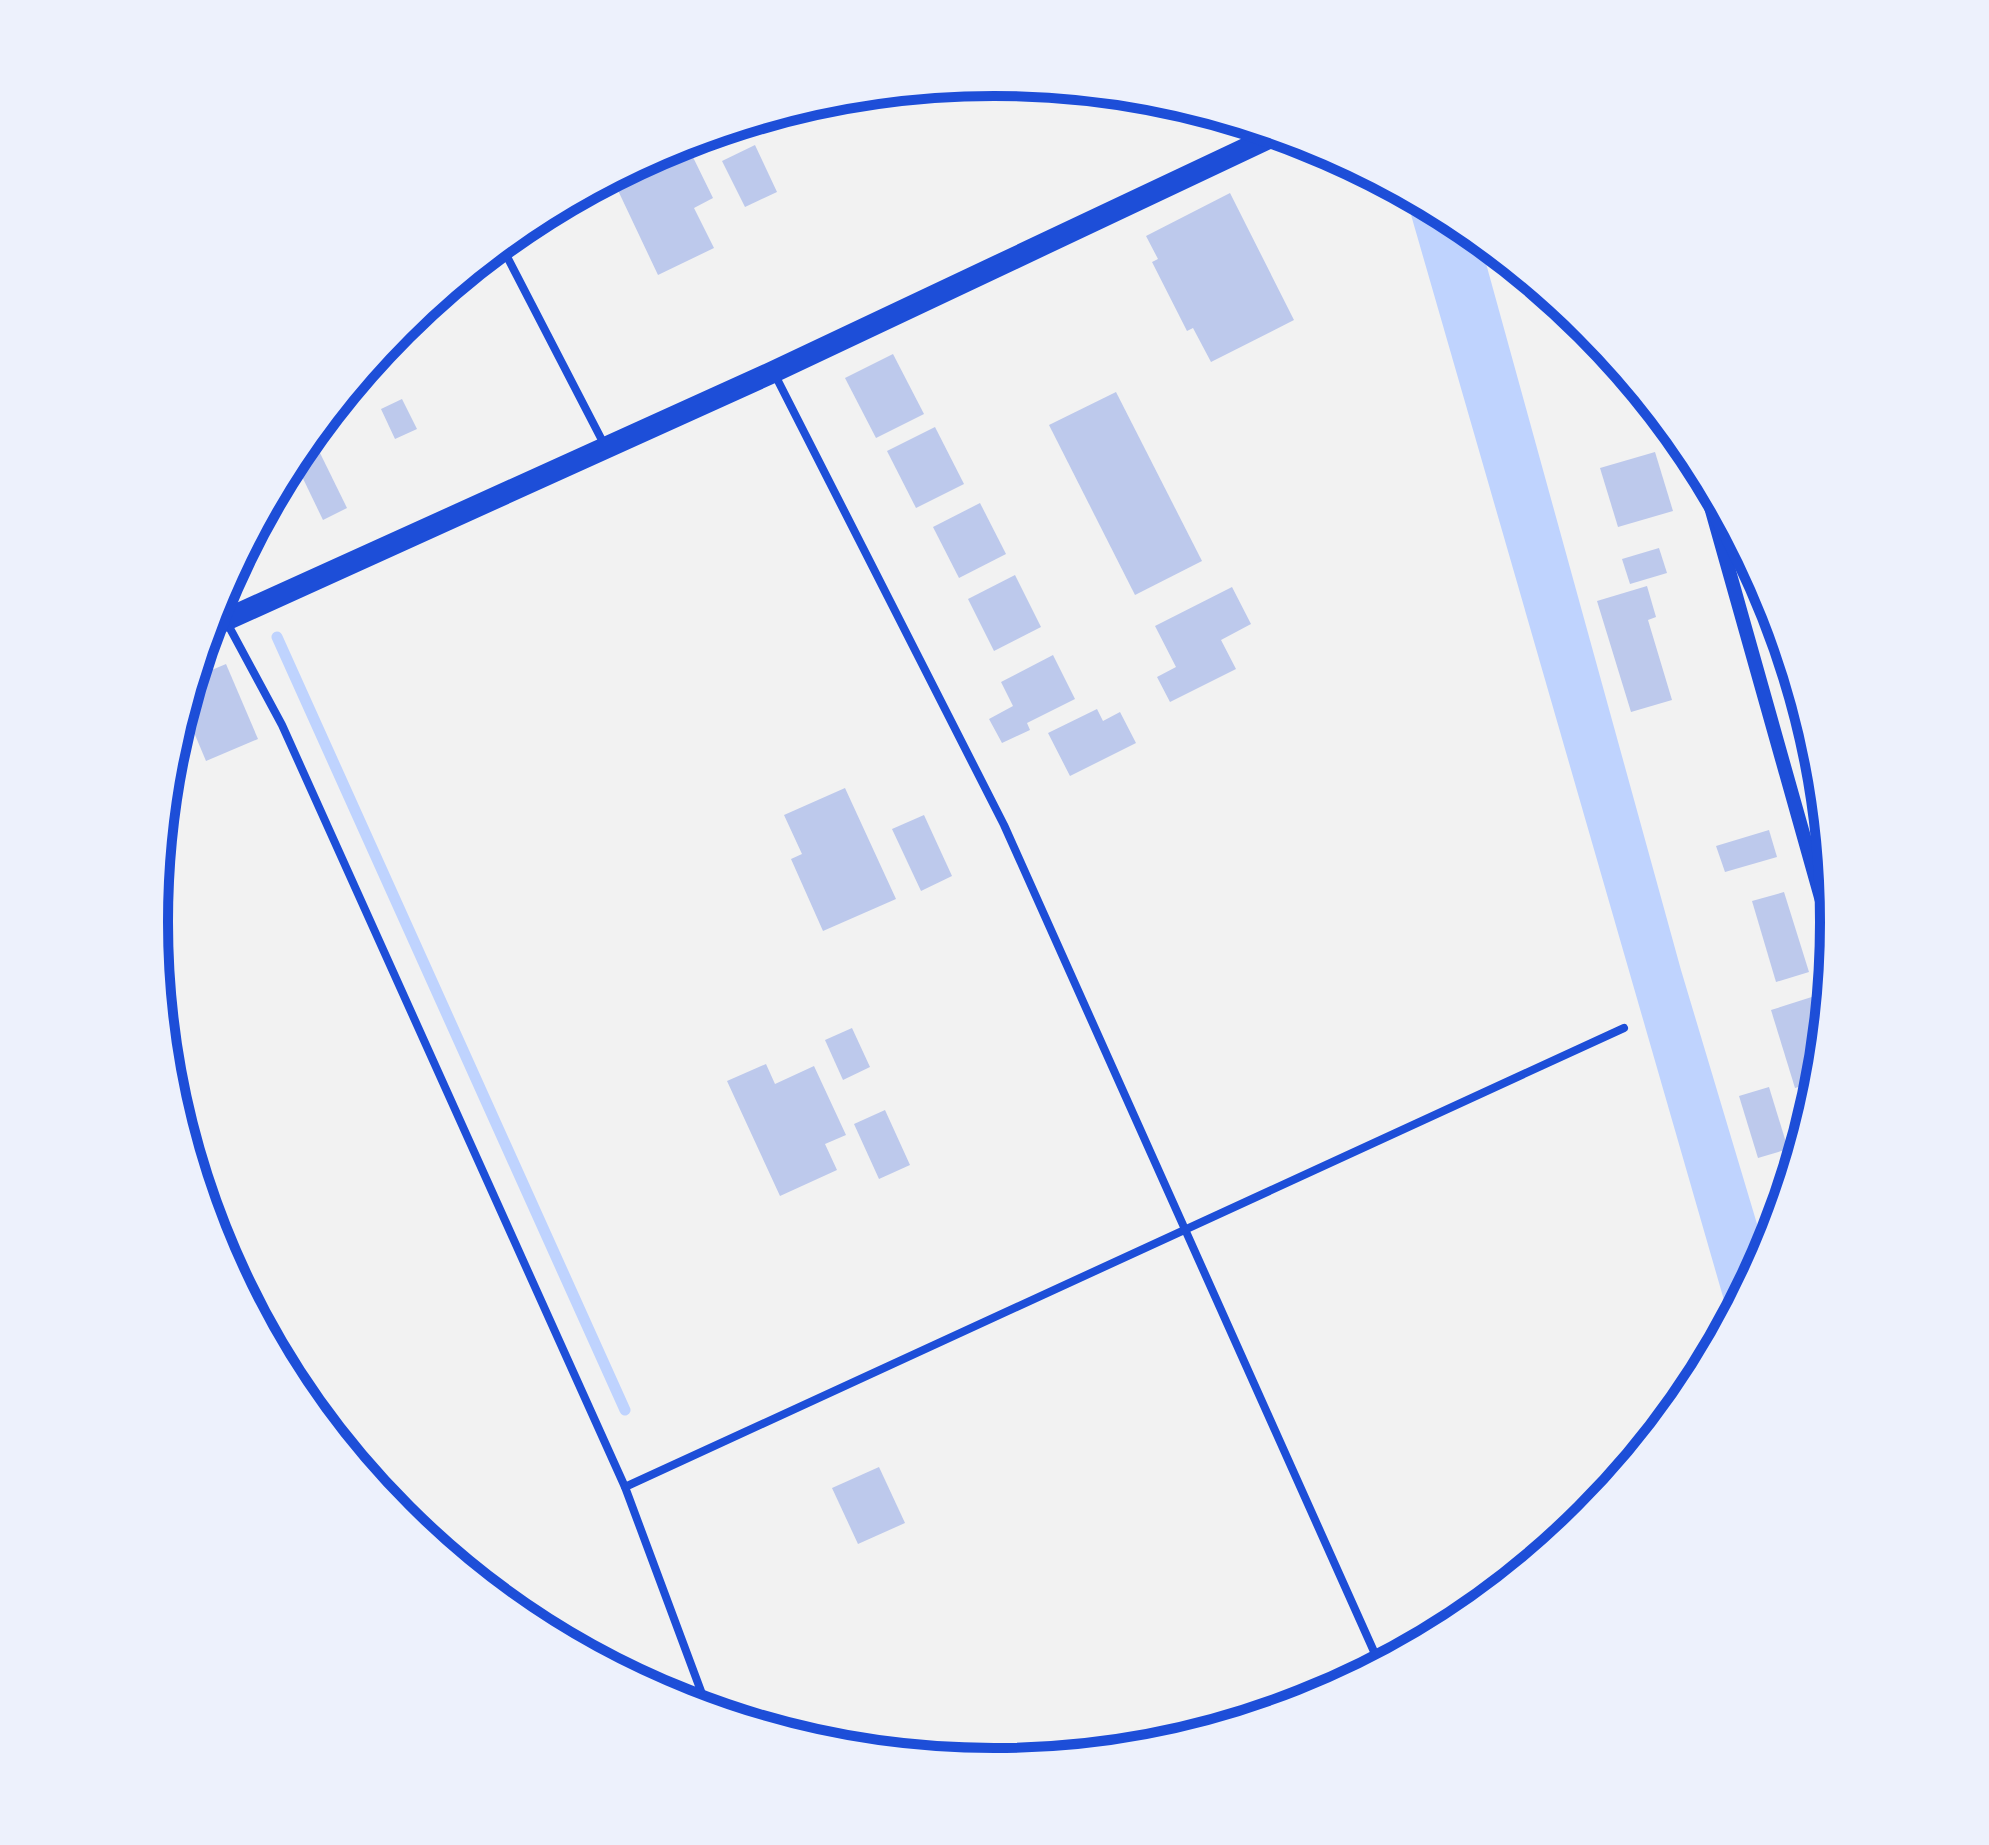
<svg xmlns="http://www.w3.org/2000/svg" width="1989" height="1845" font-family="Quicksand,sans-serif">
	<rect width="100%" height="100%" fill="#f2f2f2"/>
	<!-- water -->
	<path fill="#bfd3fe" d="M1405 194 1462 224 1479 238 1681 970 1766 1254 1730 1321Z"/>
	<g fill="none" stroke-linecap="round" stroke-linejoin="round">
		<!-- stream -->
		<g stroke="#bfd3fe" stroke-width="11">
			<path d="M236 567 238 570"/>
			<path d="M277 637 625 1410"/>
		</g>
	</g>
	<!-- building -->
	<g fill="#bdc9ec">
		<path d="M755 145 777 192 745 207 722 161Z"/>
		<path d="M688 147 713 198 694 208 714 248 658 275 614 182Z"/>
		<path d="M1230 193 1294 320 1211 362 1193 328 1187 331 1152 262 1158 259 1146 236Z"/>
		<path d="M893 354 924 414 876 438 845 378Z"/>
		<path d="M1116 392 1202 561 1135 595 1049 425Z"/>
		<path d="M402 399 417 429 395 439 381 409Z"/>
		<path d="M935 427 964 484 916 508 887 451Z"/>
		<path d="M1655 452 1673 511 1618 527 1600 468Z"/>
		<path d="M320 453 347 508 323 520 296 464Z"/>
		<path d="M980 503 1006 554 959 578 933 527Z"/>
		<path d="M1659 548 1667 573 1630 584 1622 559Z"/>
		<path d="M1015 575 1041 627 994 651 968 599Z"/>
		<path d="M1647 586 1656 617 1648 620 1672 700 1631 712 1597 601Z"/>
		<path d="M1232 587 1251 624 1221 640 1236 669 1170 702 1157 677 1176 667 1155 626Z"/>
		<path d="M1053 655 1075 699 1027 723 1030 730 1002 743 989 719 1013 706 1001 682Z"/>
		<path d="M226 664 258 739 206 761 185 711 195 677Z"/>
		<path d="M1097 709 1103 721 1120 712 1136 743 1070 776 1048 733Z"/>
		<path d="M845 788 896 899 823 931 791 859 802 854 784 815Z"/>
		<path d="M924 815 952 876 921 891 892 829Z"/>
		<path d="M1769 830 1777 857 1725 872 1716 846Z"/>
		<path d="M1784 892 1809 972 1776 982 1752 901Z"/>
		<path d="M1818 995 1825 1019 1819 1081 1795 1088 1771 1010Z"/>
		<path d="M852 1028 870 1067 843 1080 825 1040Z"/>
		<path d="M766 1064 775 1084 814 1066 846 1135 825 1144 837 1170 780 1196 727 1081Z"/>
		<path d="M1769 1087 1788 1149 1758 1158 1739 1096Z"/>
		<path d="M885 1110 910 1165 879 1179 854 1124Z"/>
		<path d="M879 1467 905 1523 858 1544 832 1488Z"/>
	</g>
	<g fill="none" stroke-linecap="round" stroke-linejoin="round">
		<!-- minor -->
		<g stroke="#1d4ed8" stroke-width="8">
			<path d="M501 245 605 446"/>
			<path d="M774 373 1004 825 1380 1665"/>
			<path d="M226 621 282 725 625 1487 708 1710"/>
			<path d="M625 1487 1624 1028"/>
		</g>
		<!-- tertiary -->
		<path stroke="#1d4ed8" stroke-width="14" d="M1700 468 1833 940"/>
		<!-- trunk -->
		<path stroke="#1d4ed8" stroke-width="22" d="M210 627 773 372 1277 134"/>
	</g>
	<!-- crop -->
	<path d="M0 0H1989V1845H0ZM168 922a826 826 0 1 1 1652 0a826 826 0 1 1-1652 0Z" fill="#edf1fc" fill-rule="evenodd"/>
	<path fill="none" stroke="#1d4ed8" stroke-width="10" d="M168 922a826 826 0 1 1 1652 0a826 826 0 1 1-1652 0Z"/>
</svg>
